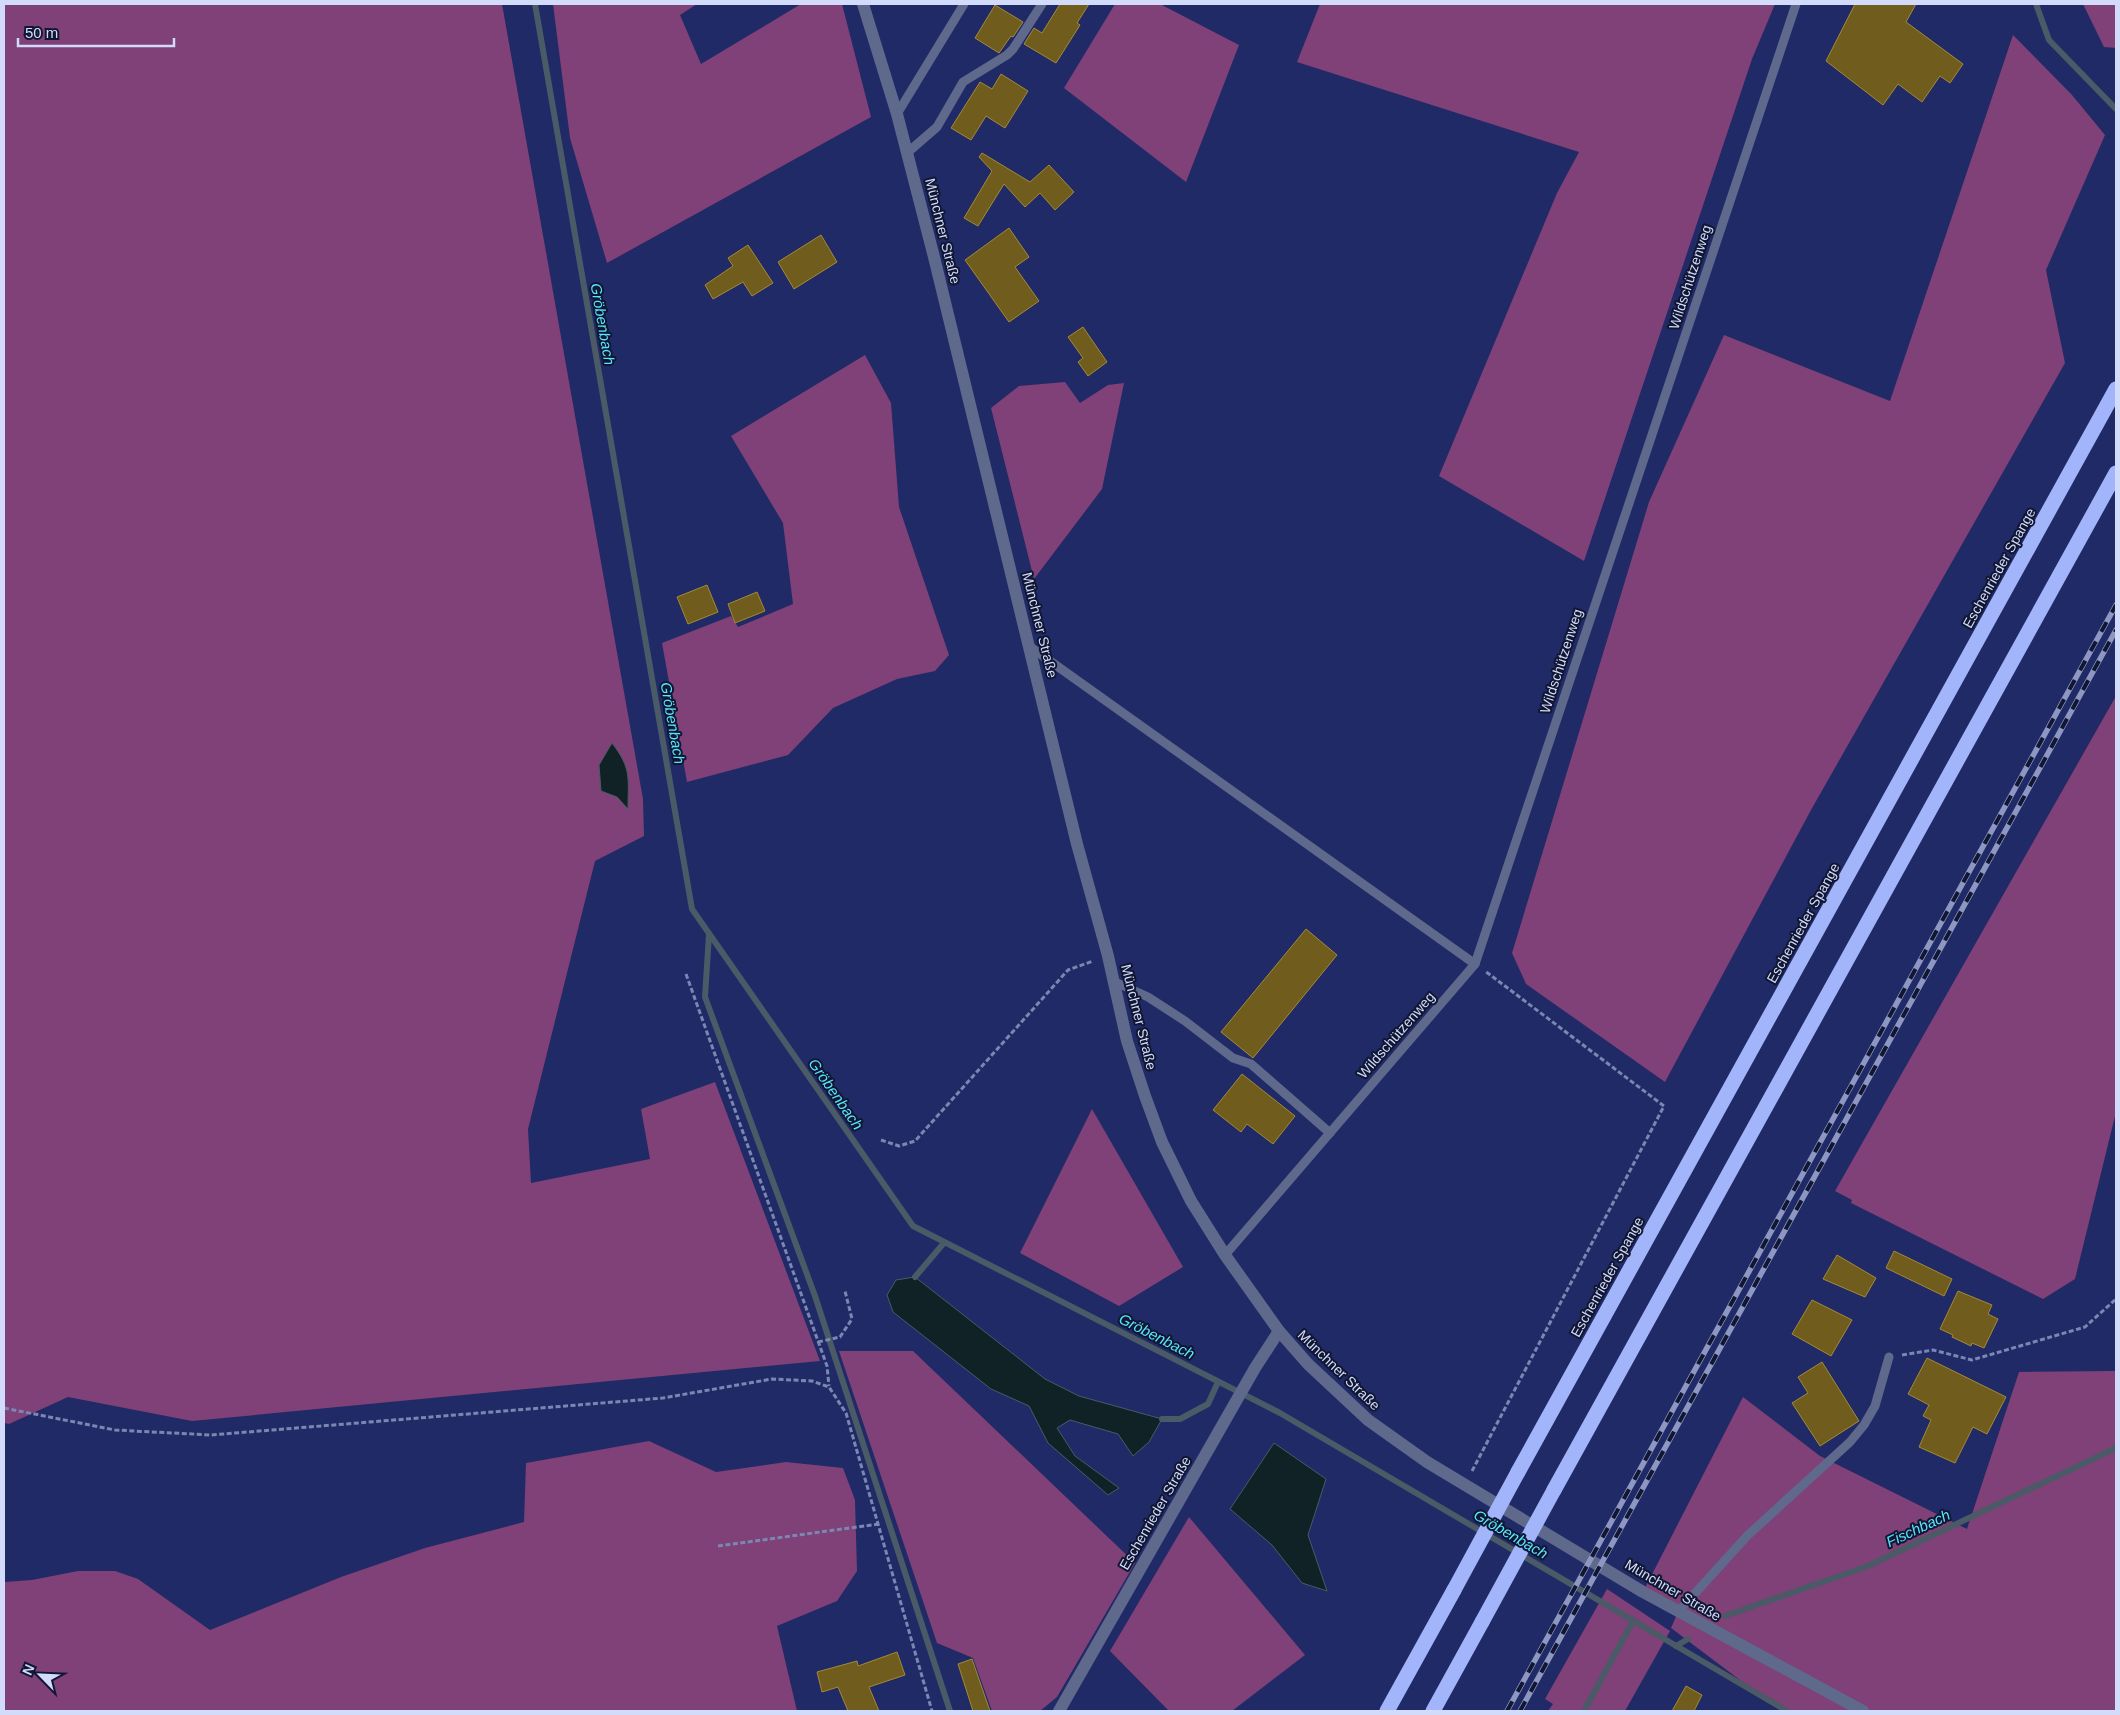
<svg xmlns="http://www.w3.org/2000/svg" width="2120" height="1715" font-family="Arial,sans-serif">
	<rect width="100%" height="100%" fill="#202a66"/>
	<!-- green -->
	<g fill="#7f4177">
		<path d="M4 4H502L643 799 644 836 595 861 528 1129 531 1183 650 1159 641 1109 715 1082 820 1361 192 1421 68 1397 9 1424 4 1423Z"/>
		<path d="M553 4H697L680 15 701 64 801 4H842L871 117 607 263 570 138Z"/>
		<path d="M1115 4H1160L1239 45 1186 182 1064 88Z"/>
		<path d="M1320 4H1775L1752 59 1584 561 1439 476 1557 193 1579 152 1297 62Z"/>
		<path d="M2083 4H2116V48L2104 47Z"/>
		<path d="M2013 35 2072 95 2105 135 2046 270 2065 363 1811 810 1665 1082 1526 984 1512 953 1649 502 1724 335 1890 401Z"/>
		<path d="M865 355 891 403 899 507 949 655 935 671 897 679 833 708 788 755 687 782 662 643 731 616 738 627 793 604 783 523 731 436Z"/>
		<path d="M1065 382 1080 403 1108 385 1124 383 1102 489 1034 579 991 408 1019 386Z"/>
		<path d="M2116 696V1112L2075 1279 2043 1299 1851 1203 1852 1200 1835 1191Z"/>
		<path d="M1092 1109 1183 1267 1119 1306 1020 1253Z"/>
		<path d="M839 1351H913L1135 1563 1057 1697 1040 1711H992L973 1658 937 1643Z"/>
		<path d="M2116 1371V1711H1781L1671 1628 1678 1612 1643 1592 1743 1397 1820 1456 1967 1529 2019 1372Z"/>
		<path d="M649 1441 716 1472 786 1462 843 1468 855 1500 857 1571 837 1601 777 1626 797 1711H4V1582L32 1580 78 1571H115L138 1579 210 1630 341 1577 425 1548 524 1522 526 1463Z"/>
		<path d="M1189 1517 1305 1655 1232 1711H1169L1110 1651Z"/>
		<path d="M1607 1589 1670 1631 1625 1711H1548L1553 1704 1545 1699Z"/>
	</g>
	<!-- water -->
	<g fill="#102226" stroke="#4a5a66">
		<path d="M612 743C632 769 628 778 628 809L617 797 601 791 599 765Z"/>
		<path d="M915 1277 1045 1379 1079 1396 1162 1419 1149 1442 1133 1456 1118 1434 1070 1420 1057 1428 1075 1456 1119 1488 1108 1495 1048 1443 1029 1406 991 1389 893 1312 887 1295 896 1280Z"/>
		<path d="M1274 1443 1326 1479 1308 1535 1327 1591 1302 1583 1272 1545 1230 1509Z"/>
	</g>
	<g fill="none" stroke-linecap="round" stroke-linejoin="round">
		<!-- stream -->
		<g stroke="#4a5a66" stroke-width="6">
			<path d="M535 4 692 909 913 1226 1280 1413 1787 1711"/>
			<path d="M2036 4 2049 40 2116 109"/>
			<path d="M709 934 705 997 815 1296 950 1711"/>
			<path d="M915 1277 943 1244"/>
			<path d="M1162 1419H1180L1208 1404 1218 1382"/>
			<path d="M1725 1616 1868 1566 2116 1448"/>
			<path d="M1676 1646 1688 1639"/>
			<path d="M1584 1711 1633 1621"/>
		</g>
	</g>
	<!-- building -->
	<g fill="#705c1c" stroke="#a48a37">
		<path d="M1060 4H1089L1077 23 1080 25 1056 63 1024 44 1034 28 1042 33Z"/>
		<path d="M1855 4H1916L1906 22 1963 64 1950 83 1940 76 1922 102 1898 84 1883 105 1826 61Z"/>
		<path d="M995 5 1023 22 1013 37 1011 36 999 53 975 38Z"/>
		<path d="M1001 74 1028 91 1005 128 986 116 971 140 951 128 980 82 992 89Z"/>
		<path d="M982 153 1030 182 1049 165 1074 192 1055 210 1040 193 1025 207 1004 184 978 226 964 218 992 171 979 157Z"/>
		<path d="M1009 228 1029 257 1015 267 1039 301 1009 322 965 260Z"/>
		<path d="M821 235 837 262 794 289 778 262Z"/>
		<path d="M748 245 773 283 752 296 743 282 713 299 705 285 733 266 728 258Z"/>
		<path d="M1083 327 1107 362 1088 376 1078 362 1083 358 1068 337Z"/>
		<path d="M707 585 718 612 688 624 677 597Z"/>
		<path d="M757 592 765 611 735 623 728 604Z"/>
		<path d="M1306 929 1337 955 1253 1058 1221 1032Z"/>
		<path d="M1242 1074 1295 1116 1273 1144 1247 1124 1241 1132 1213 1110Z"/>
		<path d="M1894 1251 1952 1279 1944 1296 1886 1268Z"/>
		<path d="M1837 1255 1876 1278 1865 1297 1823 1279Z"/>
		<path d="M1958 1291 1992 1305 1988 1314 1998 1319 1984 1348 1972 1343 1971 1346 1952 1337 1953 1335 1940 1329Z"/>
		<path d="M1812 1300 1852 1320 1831 1356 1792 1334Z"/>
		<path d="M1927 1358 2006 1397 1987 1434 1973 1427 1955 1463 1919 1447 1931 1420 1923 1416 1929 1405 1908 1394Z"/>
		<path d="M1822 1362 1859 1421 1820 1446 1792 1403 1808 1393 1798 1377Z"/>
		<path d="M897 1652 905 1675 869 1687 879 1711H848L838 1687 822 1692 817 1672 857 1661 858 1666Z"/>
		<path d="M972 1659 990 1711H973L958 1664Z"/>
		<path d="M1686 1686 1702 1695 1694 1711H1672Z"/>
	</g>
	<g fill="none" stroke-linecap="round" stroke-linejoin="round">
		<!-- path -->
		<g stroke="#7c86b2" stroke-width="3" stroke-dasharray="5 2.5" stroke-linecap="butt">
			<path d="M686 974 827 1366 829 1386"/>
			<path d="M881 1140 899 1146 915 1141 1068 970 1093 961"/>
			<path d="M818 1342 840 1337 852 1319 845 1291"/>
			<path d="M1902 1355 1933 1350 1972 1360 2085 1327 2116 1299"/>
			<path d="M4 1408 115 1430 211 1435 663 1398 772 1379 812 1381 829 1387 846 1413 932 1711"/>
			<path d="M1472 1471 1664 1106 1485 971"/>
			<path d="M718 1546 879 1524"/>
		</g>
		<!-- service -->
		<g stroke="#5f698c" stroke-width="9">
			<path d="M897 114 964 4"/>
			<path d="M907 153 937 127 963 82 1007 55 1013 49 1042 4"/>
			<path d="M1029 646 1475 964"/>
			<path d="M1113 981 1148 997 1185 1021 1233 1058 1251 1064 1330 1133"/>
			<path d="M1225 1255 1475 964 1796 4"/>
			<path d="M1678 1612 1747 1536 1850 1442 1864 1425 1875 1406 1889 1357"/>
		</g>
		<!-- tertiary -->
		<g stroke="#5f698c" stroke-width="12">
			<path d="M863 4 897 114 934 257 1077 844 1108 956 1127 1041 1145 1096 1162 1142 1191 1201 1225 1255 1279 1331 1308 1364 1368 1420 1427 1462 1643 1592 1863 1711"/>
			<path d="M1059 1711 1255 1368 1279 1331"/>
		</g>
		<!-- motorway -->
		<g stroke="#a2b5fa" stroke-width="15">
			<path d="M1518 1472 2116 389"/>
			<path d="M1554 1490 2116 473"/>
			<path d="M1387 1711 1454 1590"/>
			<path d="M1433 1711 1482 1622"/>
		</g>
		<!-- rail casing -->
		<g stroke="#8d97c1" stroke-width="5.5">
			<g id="rail">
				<path d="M1507 1711 2116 605"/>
				<path d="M1520 1711 2116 630"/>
			</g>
		</g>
		<!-- rail -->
		<use href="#rail" stroke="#111732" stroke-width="4" stroke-dasharray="11" stroke-linecap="butt"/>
		<!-- motorway-bridge -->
		<g stroke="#a2b5fa" stroke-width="15">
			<path d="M1454 1590 1518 1472"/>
			<path d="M1482 1622 1554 1490"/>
		</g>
	</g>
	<g text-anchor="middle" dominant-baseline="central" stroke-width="4" stroke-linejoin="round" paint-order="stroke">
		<!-- street labels -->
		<g font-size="14" fill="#d2dcfa" stroke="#111732">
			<text transform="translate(943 231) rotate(76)">Münchner Straße</text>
			<text transform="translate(1690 277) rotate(-72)">Wildschützenweg</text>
			<text transform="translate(1999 568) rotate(-61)">Eschenrieder Spange</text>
			<text transform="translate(1040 625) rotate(76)">Münchner Straße</text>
			<text transform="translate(1561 661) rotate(-72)">Wildschützenweg</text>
			<text transform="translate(1803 923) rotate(-61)">Eschenrieder Spange</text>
			<text transform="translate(1139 1017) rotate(76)">Münchner Straße</text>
			<text transform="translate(1396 1035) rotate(-49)">Wildschützenweg</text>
			<text transform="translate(1607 1277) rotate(-61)">Eschenrieder Spange</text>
			<text transform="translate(1339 1370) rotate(44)">Münchner Straße</text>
			<text transform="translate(1155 1513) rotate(-60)">Eschenrieder Straße</text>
			<text transform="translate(1673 1590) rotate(30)">Münchner Straße</text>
		</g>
		<!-- water labels -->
		<g font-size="15" font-style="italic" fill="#57e5fe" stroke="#111732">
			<text transform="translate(603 324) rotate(80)">Gröbenbach</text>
			<text transform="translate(673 723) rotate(80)">Gröbenbach</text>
			<text transform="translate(836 1094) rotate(55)">Gröbenbach</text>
			<text transform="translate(1157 1336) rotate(27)">Gröbenbach</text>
			<text transform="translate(1918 1528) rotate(-25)">Fischbach</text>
			<text transform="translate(1511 1534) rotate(30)">Gröbenbach</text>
		</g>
	</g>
	<!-- border -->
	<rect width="2120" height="1715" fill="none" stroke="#d2dcfa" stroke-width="10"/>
	<!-- north arrow -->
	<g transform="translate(40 1675) rotate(294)" stroke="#111732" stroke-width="4" paint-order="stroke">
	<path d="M0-4L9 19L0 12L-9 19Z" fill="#d2dcfa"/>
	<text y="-8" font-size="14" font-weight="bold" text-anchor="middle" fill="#d2dcfa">N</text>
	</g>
	<!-- scale -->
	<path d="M18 38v8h156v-8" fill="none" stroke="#d2dcfa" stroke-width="2.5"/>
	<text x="25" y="38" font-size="15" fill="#d2dcfa" stroke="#111732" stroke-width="4" paint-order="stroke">50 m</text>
</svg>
